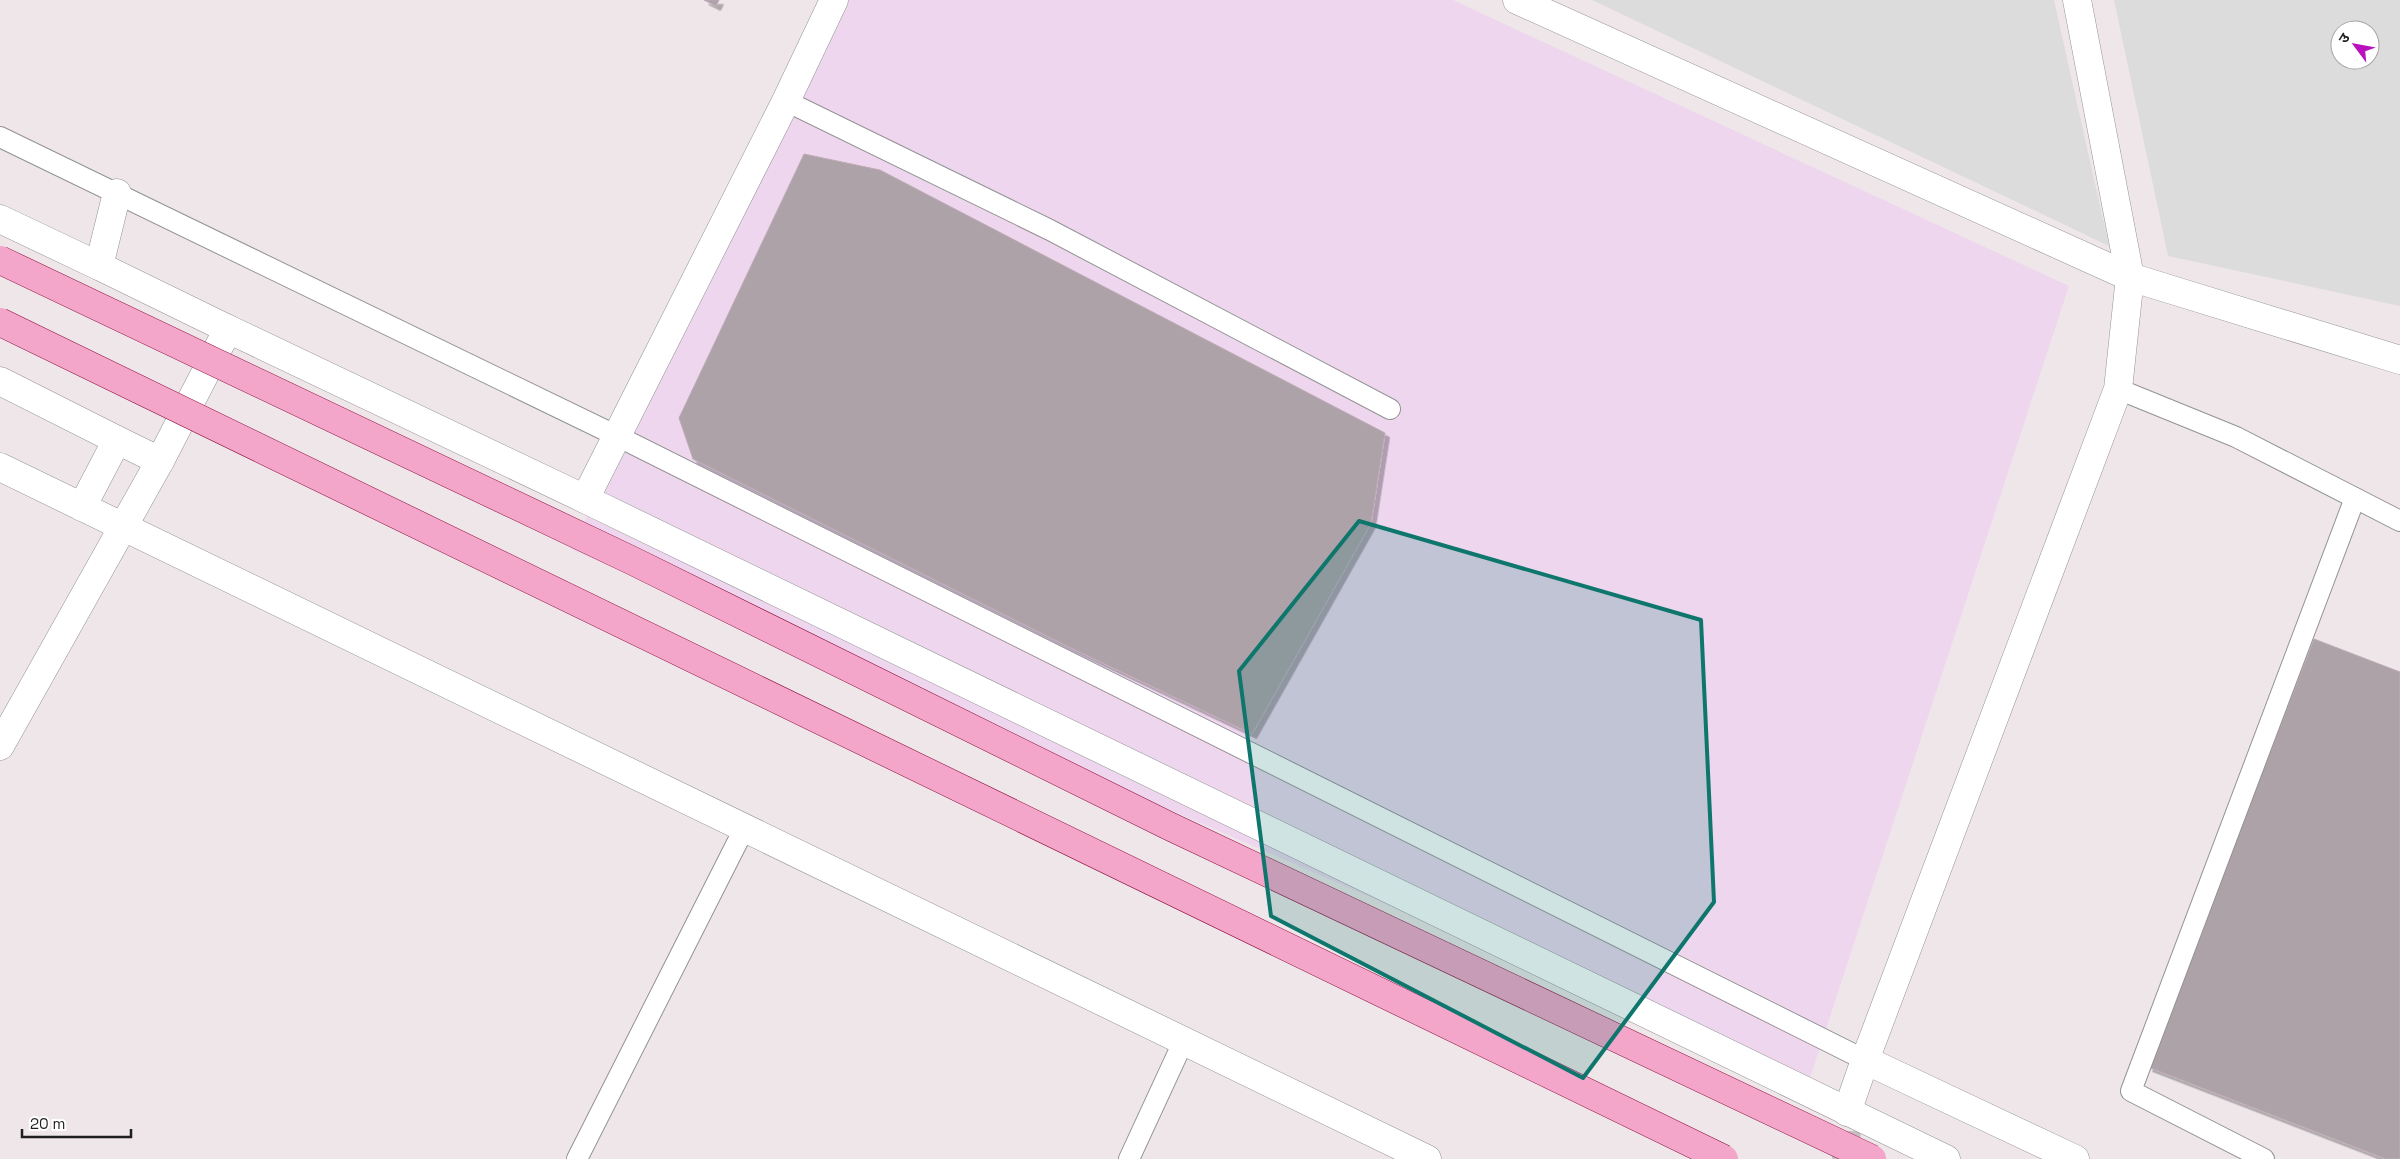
<svg xmlns="http://www.w3.org/2000/svg" width="2400" height="1159" font-family="'Space Grotesk','Noto Sans Devanagari',sans-serif">
	<defs>
		<filter id="shadow"><feDropShadow dx="4.5" dy="4.5" stdDeviation="0" flood-color="#0004"/></filter>
	</defs>
	<rect width="100%" height="100%" fill="#efe6e9"/>
	<!-- residential -->
	<g fill="#dddcdd" fill-rule="evenodd">
		<path d="M1592 0H2054L2109 246Z"/>
		<path d="M2114 0H2400V306L2168 256ZM2340 30H2370V60H2340Z"/>
	</g>
	<!-- commercial -->
	<path fill="#eed7ee" d="M845 0H1453L2069 286 1807 1087 571 549 790 103Z"/>
	<!-- building -->
	<g fill="#ada2a8" stroke="#bfaab6" filter="url(#shadow)">
		<path d="M704 0H719L716 6Z"/>
		<path d="M804 154 880 170 1385 433 1371 523 1252 734 1067 646 693 459 679 418Z"/>
		<path d="M2314 639 2400 672V1159H2386L2148 1067Z"/>
	</g>
	<g fill="none" stroke-linecap="round" stroke-linejoin="round">
		<!-- street-tunnel -->
		<path stroke="#c5bec1" stroke-width="28" stroke-dasharray="28 14" stroke-linecap="butt" d="M1846 1159 1847 1112"/>
		<!-- lane casing -->
		<g stroke="#939393" stroke-width="22">
			<g id="lane">
				<path d="M786 101 1050 230 1390 409"/>
				<path d="M0 137 617 436 1865 1060"/>
				<path d="M2118 389 2236 437 2400 521"/>
				<path d="M577 1159 745 827"/>
				<path d="M1129 1159 1184 1040"/>
				<path d="M2264 1159 2131 1091 2355 498"/>
			</g>
		</g>
		<!-- street casing -->
		<g stroke="#939393" stroke-width="29">
			<g id="street">
				<path d="M1517 0 2130 277 2400 360"/>
				<path d="M0 219 99 266"/>
				<path d="M228 329 585 499 1946 1159"/>
				<path d="M0 381 117 440 82 507"/>
				<path d="M117 440 160 461"/>
				<path d="M0 467 1427 1159"/>
				<path d="M585 499 786 101 834 0"/>
				<path d="M0 746 160 461 228 329 99 266 117 193"/>
				<path d="M1865 1060 2075 1159"/>
				<path d="M1847 1112 1865 1060 2118 389 2130 277 2077 0"/>
			</g>
		</g>
		<!-- lane -->
		<use href="#lane" stroke="#fff" stroke-width="20"/>
		<!-- street -->
		<use href="#street" stroke="#fff" stroke-width="28"/>
		<!-- primary-bridge casing -->
		<g stroke="#8d0d3b" stroke-width="29" stroke-linecap="butt">
			<g id="primary-bridge">
				<path d="M0 260 633 561 1169 826 1872 1159"/>
				<path d="M0 322 1724 1159"/>
			</g>
		</g>
		<!-- primary-bridge -->
		<use href="#primary-bridge" stroke="#f4a6ca" stroke-width="28"/>
	</g>
	<!-- marked area -->
	<path fill="#0f766e" fill-opacity="0.2" stroke="#0f766e" stroke-width="4" stroke-linejoin="round" d="M1359 521 1701 620 1714 902 1583 1078 1271 916 1239 671Z"/>
	<!-- north arrow -->
	<g transform="translate(2355 45) rotate(302)"><circle r="24" fill="#ffffff" stroke="#a5a5a5"/>
	<path d="M0-4L9 19L0 12L-9 19Z" fill="#b811bd"/>
	<text y="-8" font-size="14" font-weight="bold" text-anchor="middle" fill="#1f1f1f">उ</text>
	</g>
	<!-- scale -->
	<path d="M22 1129v8h109v-8" fill="none" stroke="#1f1f1f" stroke-width="2.5"/>
	<text x="30" y="1129" font-size="15" fill="#1f1f1f" stroke="#ffffff" stroke-width="4" paint-order="stroke">20 m</text>
</svg>
